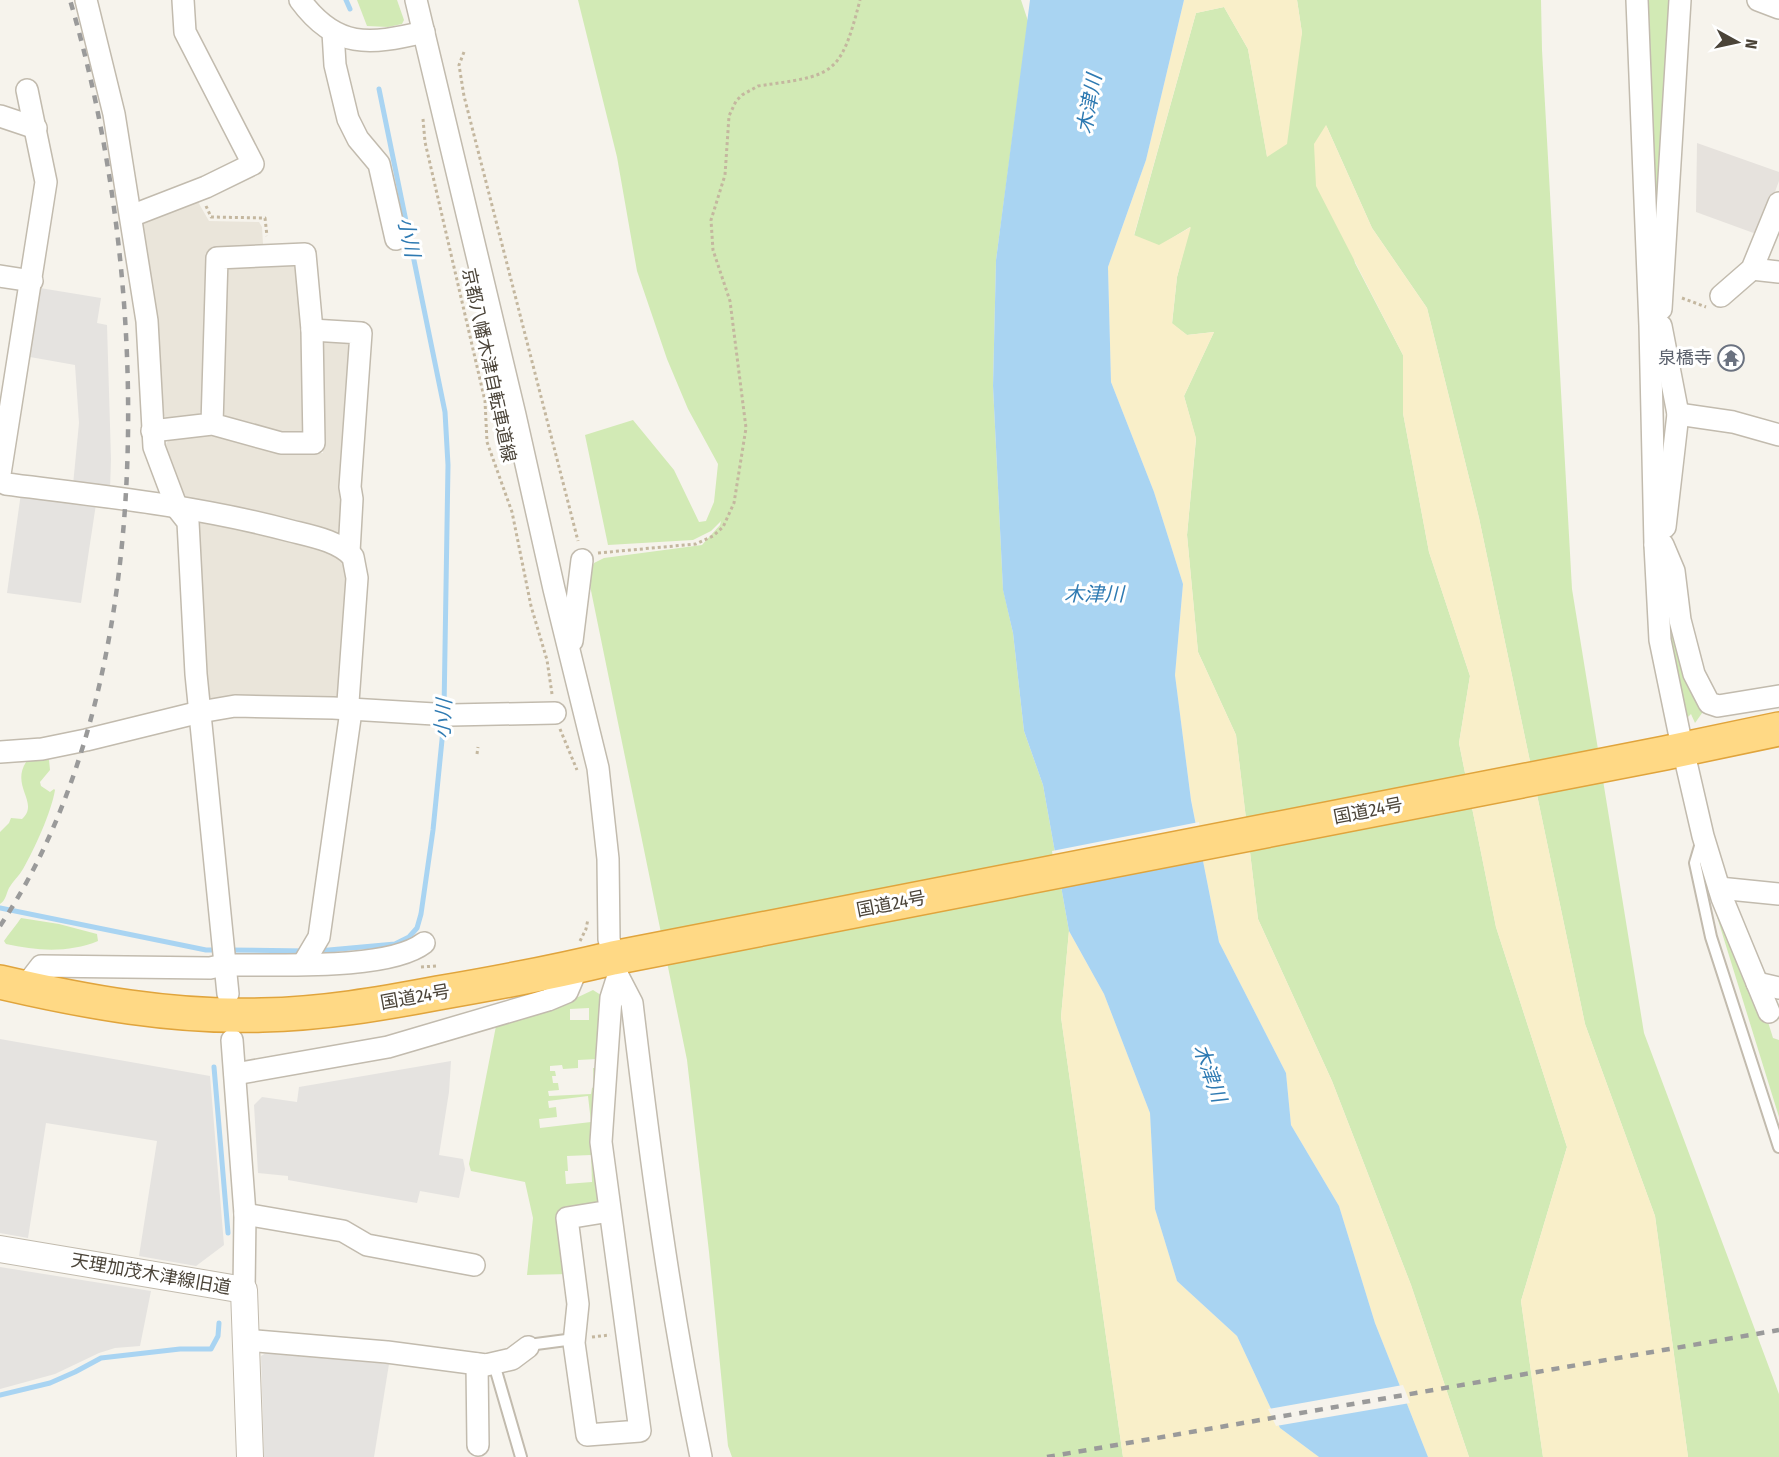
<svg xmlns="http://www.w3.org/2000/svg" width="1779" height="1457" font-family="'Fira Sans Condensed','Noto Sans JP',sans-serif">
	<rect width="100%" height="100%" fill="#f6f3ec"/>
	<!-- residential -->
	<g fill="#eae5da">
		<path d="M194 195 209 221 259 222 262 227 263 244 260 247 209 252 203 409 196 417 169 420 160 413 159 333 153 328 139 225Z"/>
		<path d="M291 263 299 270 305 427 300 434H279L228 421 222 413 225 274 232 266Z"/>
		<path d="M331 336 349 338 356 346 344 537 192 504 184 497 164 447 171 437 209 434 276 451 323 453 322 343Z"/>
		<path d="M197 519 317 543 350 566 342 701 215 704 208 697Z"/>
	</g>
	<!-- industrial -->
	<path fill="#e6e2dd" d="M1697 143 1779 172V181L1759 235 1696 212Z"/>
	<!-- green -->
	<g fill="#d2eab5" fill-rule="evenodd">
		<path d="M357 0H397L404 20 402 24 388 27 367 26Z"/>
		<path d="M578 0H1021L1028 21 996 260 993 386 1003 589 1013 633 1024 731 1043 785 1069 931 1061 1017 1123 1457H732L728 1446 709 1252 687 1060 588 576 594 563 604 558 702 545 720 525 721 521 711 531 693 540 608 545 585 435 633 420 674 470 699 522 706 521 714 502 718 464 688 409 667 359 637 271 617 157Z"/>
		<path d="M1297 0H1541L1542 50 1572 589 1644 1033 1779 1394V1457H1688L1655 1216 1585 1024 1479 518 1427 308 1372 228 1326 125 1355 263 1403 355V413L1429 552 1470 676 1459 743 1496 927 1567 1147 1521 1301 1543 1457H1469L1411 1285 1332 1081 1258 919 1236 735 1198 652 1187 535 1196 439 1184 396 1214 332 1187 335 1172 324 1177 277 1190 227 1159 246 1134 236 1196 13 1224 7 1248 49 1267 156 1302 33Z"/>
		<path d="M1643 0H1672L1659 283Z"/>
		<path d="M1667 574 1707 706 1695 723 1691 714 1687 718 1666 623Z"/>
		<path d="M44 757 49 760 50 770 40 782 41 786 50 792 54 789 55 790C51 813 35 848 23 869 19 876 13 881 9 888 6 894 6 900 0 904V832L9 823 11 818 22 819C41 802 7 785 29 758Z"/>
		<path d="M1714 907 1748 984 1768 1022 1773 1038 1779 1040V1117Z"/>
		<path d="M21 918 59 924 97 934 98 941C69 953 37 951 6 944L4 941C9 933 16 926 21 918Z"/>
		<path d="M593 990 604 997 597 1099 593 1101 592 1147 599 1206 561 1213 569 1274 527 1275 533 1218 525 1182 471 1171 469 1164 496 1026 555 1008ZM589 1008V1020H570V1009ZM597 1059V1068H593L594 1087 592 1088 591 1094 549 1096 548 1091 559 1090 558 1083H553L552 1076H556L555 1071H550V1066L562 1065 563 1069 578 1068V1060ZM588 1096 591 1122 540 1128 539 1119 557 1117 556 1107 549 1108 548 1101ZM591 1155 592 1182 566 1184 565 1171H568L567 1156Z"/>
	</g>
	<!-- sand -->
	<g fill="#f9efc9">
		<path d="M1184 0H1297L1302 33 1287 144 1267 157 1248 49 1224 7 1196 13 1134 235 1159 245 1191 227 1177 277 1172 323 1187 335 1214 332 1184 396 1196 438 1187 535 1198 652 1236 735 1258 919 1332 1081 1411 1285 1469 1457H1428L1375 1323 1339 1206 1291 1125 1286 1073 1219 942 1191 799 1175 675 1183 584 1154 492 1111 382 1108 267 1146 160Z"/>
		<path d="M1326 125 1372 228 1427 308 1479 518 1585 1024 1655 1216 1688 1457H1543L1521 1301 1567 1147 1496 927 1459 743 1470 676 1429 552 1403 413V355L1316 186 1314 144Z"/>
		<path d="M1069 931 1104 994 1150 1113 1155 1209 1177 1281 1237 1336 1280 1428 1319 1457H1123L1061 1017Z"/>
	</g>
	<!-- parking -->
	<g fill="#e5e3e0">
		<path d="M40 288 101 298 97 323 107 325 111 459 110 490 73 485 79 423 75 365 30 357Z"/>
		<path d="M21 493 96 504 81 603 7 593Z"/>
		<path d="M0 1039 210 1076 224 1245 196 1266 139 1256 157 1141 46 1123 28 1238 0 1233Z"/>
		<path d="M451 1061 449 1092 439 1155 463 1159 465 1169 459 1198 420 1191 417 1203 288 1180V1176L258 1173 254 1105 262 1097 297 1102 299 1087Z"/>
		<path d="M0 1267 151 1291 140 1346 115 1348 99 1353 55 1374 0 1389Z"/>
		<path d="M266 1353 389 1364 374 1457H264L261 1356Z"/>
	</g>
	<!-- water -->
	<path fill="#a9d4f2" d="M1030 0H1184L1146 160 1108 267 1111 382 1154 492 1183 584 1175 675 1191 800 1219 942 1286 1073 1291 1125 1339 1206 1375 1323 1428 1457H1319L1280 1428 1237 1336 1177 1281 1155 1209 1150 1113 1104 994 1069 931 1043 785 1024 731 1013 633 1003 590 993 386 996 260Z"/>
	<!-- pier -->
	<g fill="#f6f3ec">
		<path d="M1199 822 1200 829 1053 858 1052 851Z"/>
		<path d="M1403 1385 1410 1403 1276 1426 1268 1409Z"/>
	</g>
	<g fill="none" stroke-linecap="round" stroke-linejoin="round">
		<!-- stream -->
		<g stroke="#a9d4f2" stroke-width="5">
			<path d="M346 0 350 9"/>
			<path d="M379 89 445 412 448 465 444 710"/>
			<path d="M0 908 206 950H219"/>
			<path d="M228 950 306 951"/>
			<path d="M318 951 395 944 409 937 417 928 421 914 433 830 444 720"/>
			<path d="M214 1067 228 1233"/>
			<path d="M0 1395 50 1383 75 1372 101 1358 180 1349H211L218 1336 219 1323"/>
		</g>
		<!-- service casing -->
		<g stroke="#c2bbae" stroke-width="14">
			<g id="service">
				<path d="M1701 843 1695 863 1711 937 1779 1147"/>
				<path d="M528 1347 536 1344 574 1339"/>
				<path d="M494 1364 521 1457"/>
			</g>
		</g>
		<!-- minor casing -->
		<g stroke="#c2bbae" stroke-width="24">
			<g id="minor">
				<path d="M86 0 114 114 147 321 154 447 177 508 188 522 196 674 228 994"/>
				<path d="M300 0C336 49 369 45 424 32"/>
				<path d="M416 0 515 415 554 589 598 768 608 859 609 939 618 976 632 1003C650 1155 670 1307 701 1457"/>
				<path d="M1637 0 1650 326 1655 545 1660 640 1679 732 1703 836 1722 898 1769 1012"/>
				<path d="M1758 0 1779 8"/>
				<path d="M333 32 335 65 348 119 358 139 379 164 396 239"/>
				<path d="M0 116 36 128"/>
				<path d="M131 216 206 187 253 164 185 32 183 0"/>
				<path d="M1752 269 1779 272"/>
				<path d="M0 276 32 281"/>
				<path d="M1721 296 1752 269 1779 203"/>
				<path d="M1661 309 1680 0"/>
				<path d="M1661 326 1678 414 1665 527"/>
				<path d="M312 330 361 333 350 487 352 499 349 552"/>
				<path d="M1678 414 1733 422 1779 435"/>
				<path d="M152 431 212 424 217 258 305 254 312 330 314 443H281L212 424"/>
				<path d="M0 474 46 182 27 90"/>
				<path d="M0 480 6 484C101 496 198 506 291 531 311 536 339 541 353 557L357 578 348 702 350 718 319 937 303 964"/>
				<path d="M1655 545H1663L1674 571 1680 620 1694 674 1709 703 1718 706 1779 696"/>
				<path d="M572 641 582 560"/>
				<path d="M0 752 42 749 86 740 200 712 235 706 333 708 451 715 555 713"/>
				<path d="M1719 888 1779 894"/>
				<path d="M1757 983 1779 988"/>
				<path d="M24 988 41 966 210 968 224 965C273 964 388 971 424 943"/>
				<path d="M232 1040 245 1214 244 1290"/>
				<path d="M235 1074 388 1047 548 1000 567 992 578 966"/>
				<path d="M610 1211 567 1218 578 1304 574 1343 587 1435 640 1431 601 1142 611 998 618 976"/>
				<path d="M245 1214 343 1231 367 1245 474 1265"/>
				<path d="M245 1340 387 1352 486 1365 512 1359 528 1347"/>
				<path d="M477 1364 478 1445"/>
			</g>
		</g>
		<!-- tertiary casing -->
		<g stroke="#c2bbae" stroke-width="28">
			<path id="tertiary" d="M0 1249 244 1290 250 1457"/>
		</g>
		<!-- trunk casing -->
		<g stroke="#e0a43c" stroke-width="36">
			<path id="trunk" d="M0 982C86 1002 174 1018 262 1015 322 1014 380 1004 438 993 497 983 555 972 613 958L1665 753 1779 729"/>
		</g>
		<!-- path -->
		<g stroke="#c4b79f" stroke-width="3" stroke-dasharray="3 3" stroke-linecap="butt">
			<path d="M464 52 459 65 464 96 578 541"/>
			<path d="M423 119 425 142 485 401 487 442 512 512 531 606 547 660 552 694"/>
			<path d="M206 206 211 217 265 218 267 236"/>
			<path d="M1682 298 1706 307"/>
			<path d="M598 553 696 544 713 536 723 527 734 503 746 428 730 301 713 250 711 220 725 175 729 116 736 101 742 95 758 86C833 75 840 78 860 0"/>
			<path d="M560 729 577 770"/>
			<path d="M477 754 478 747"/>
			<path d="M580 941 586 929 588 919"/>
			<path d="M421 967 436 966"/>
			<path d="M592 1337 610 1335"/>
		</g>
		<!-- service -->
		<use href="#service" stroke="#fff" stroke-width="10"/>
		<!-- minor -->
		<use href="#minor" stroke="#fff" stroke-width="21"/>
		<!-- tertiary -->
		<use href="#tertiary" stroke="#fff" stroke-width="26"/>
		<!-- trunk -->
		<use href="#trunk" stroke="#ffd985" stroke-width="33"/>
		<!-- rail -->
		<g stroke="#9a9a9a" stroke-width="4.5" stroke-dasharray="8 8" stroke-linecap="butt">
			<path d="M0 926C164 681 151 274 70 0"/>
			<path d="M1047 1457 1779 1330"/>
		</g>
	</g>
	<!-- icons -->
	<defs>
		<g id="temple-ring" transform="scale(1.35)"><circle r="9.5" fill="#fff" stroke="#6b7280" stroke-width="1.5"/><path d="M0-6L5-2H3V0L6.5 2.5H4V6H1.5V3h-3V6H-4V2.5H-6.5L-3 0V-2H-5Z" fill="#6b7280"/></g>
	</defs>
	<g fill-rule="evenodd">
		<use href="#temple-ring" x="1731" y="358"/>
	</g>
	<g text-anchor="middle" dominant-baseline="central" stroke-width="6" stroke-linejoin="round" paint-order="stroke">
		<!-- worship labels -->
		<g font-size="18" fill="#5b616d" stroke="#fff" text-anchor="end">
			<text x="1712" y="358">泉橋寺</text>
		</g>
		<!-- street labels -->
		<g font-size="18" fill="#4b4439" stroke="#fff">
			<text transform="translate(489 365) rotate(78)">京都八幡木津自転車道線</text>
			<text transform="translate(1368 811) rotate(-11)">国道24号</text>
			<text transform="translate(891 904) rotate(-11)">国道24号</text>
			<text transform="translate(415 997) rotate(-10)">国道24号</text>
			<text transform="translate(151 1274) rotate(10)">天理加茂木津線旧道</text>
		</g>
		<!-- water labels -->
		<g font-size="20" font-style="italic" fill="#2e7ab2" stroke="#fff">
			<text transform="translate(1089 104) rotate(-80)">木津川</text>
			<text transform="translate(409 237) rotate(78)">小川</text>
			<text x="1094" y="594">木津川</text>
			<text transform="translate(443 719) rotate(-87)">小川</text>
			<text transform="translate(1210 1073) rotate(70)">木津川</text>
		</g>
	</g>
	<!-- north arrow -->
	<g transform="translate(1737 42) rotate(98)" stroke="#ffffff" stroke-width="4.5" paint-order="stroke">
	<path d="M0-4.5L10 22L0 15L-10 22Z" fill="#4b4439"/>
	<text y="-9" font-size="16" font-weight="bold" text-anchor="middle" fill="#4b4439">N</text>
	</g>
</svg>
